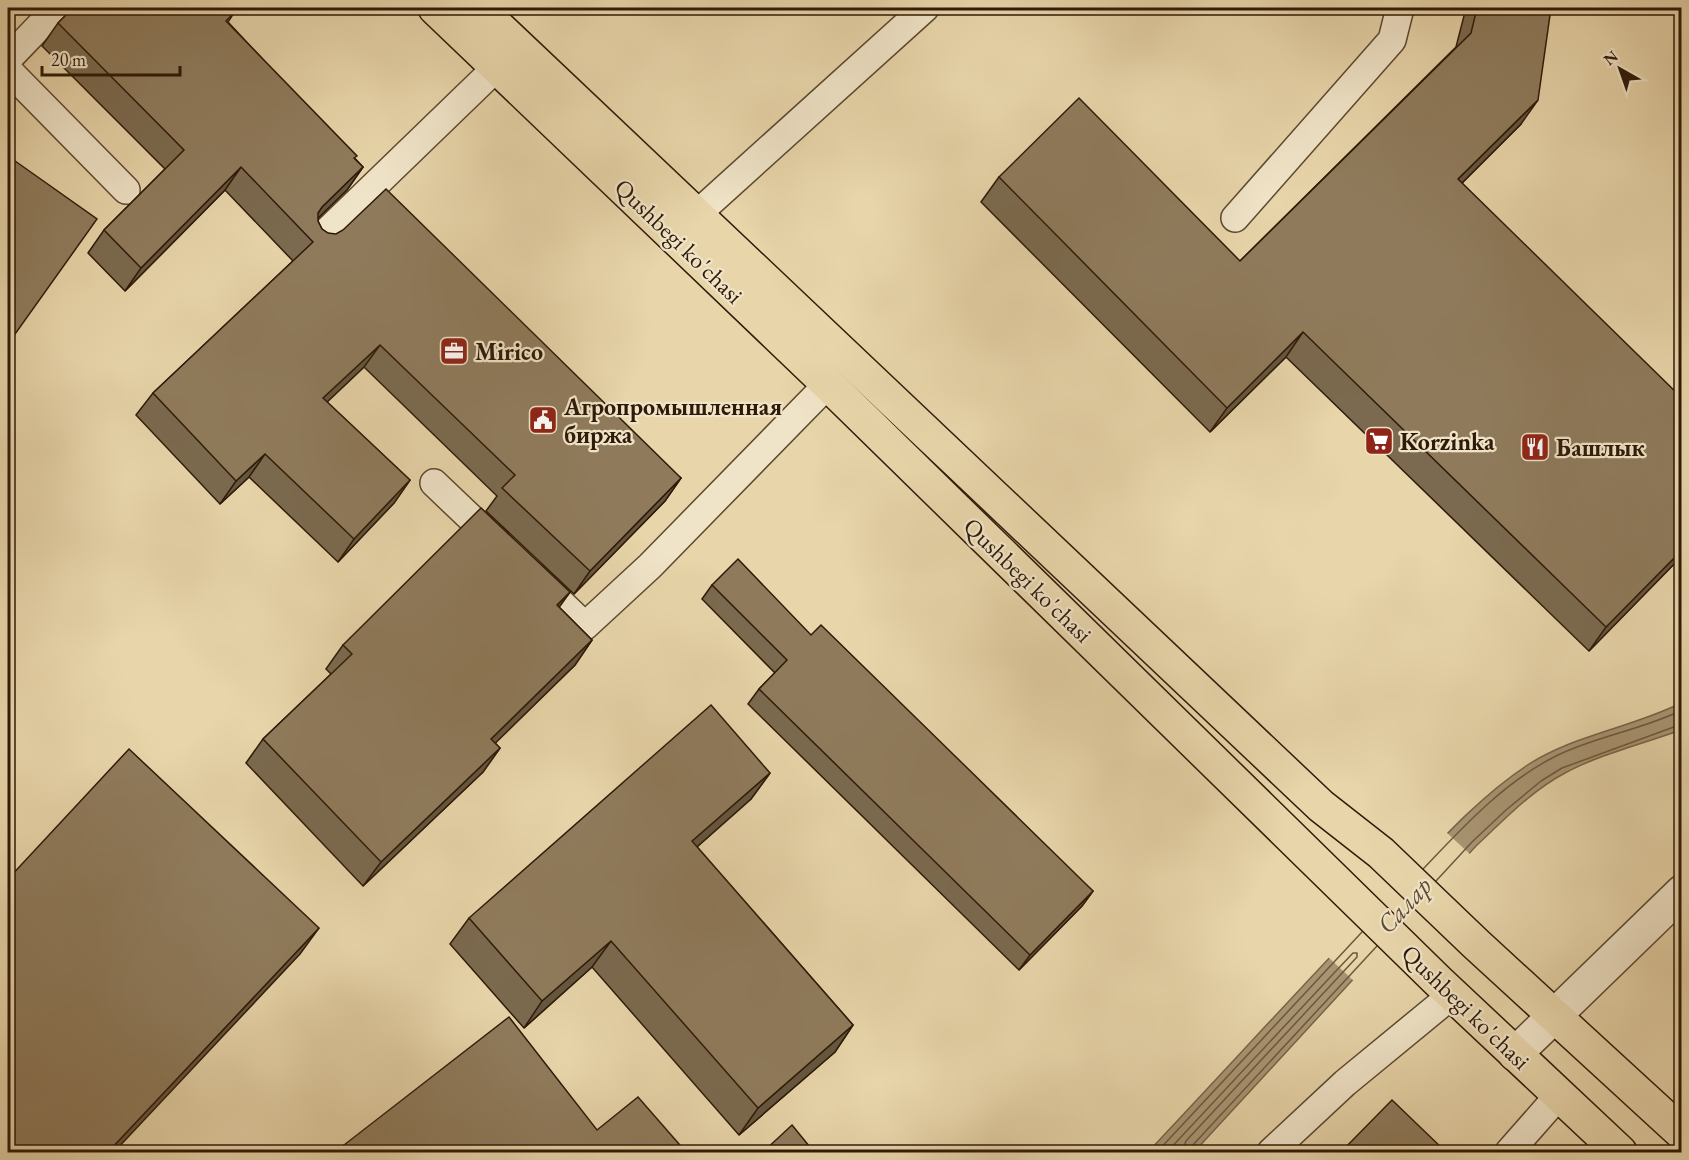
<svg xmlns="http://www.w3.org/2000/svg" width="1689" height="1160" font-family="'EB Garamond',serif">
	<rect width="100%" height="100%" fill="#e8d5aa"/>
	<filter id="stains"><feTurbulence type="fractalNoise" baseFrequency=".00333" numOctaves="4"/><feColorMatrix values="0 0 0 0 .2 0 0 0 0 .09 0 0 0 0 .02 0 0 0 .5 -.17"/></filter>
	<radialGradient id="worn" r=".72"><stop offset=".6" stop-color="#630" stop-opacity="0"/><stop offset="1" stop-color="#630" stop-opacity=".3"/></radialGradient>
	<!-- water -->
	<path fill="#a99573" stroke="#786448" stroke-width="1.5" d="M1681 703V730C1645 743 1598 755 1565 773 1531 791 1504 820 1476 846L1194 1152H1148C1227 1068 1305 983 1384 900 1429 854 1472 802 1526 766 1573 735 1631 728 1681 703Z"/>
	<!-- pier -->
	<path fill="#e8d5aa" d="M1446 832 1472 856 1356 983 1327 956Z"/>
	<g fill="none" stroke-linecap="round" stroke-linejoin="round">
		<!-- shore -->
		<g stroke="#6c583e" stroke-width="1.5">
			<path d="M1423 869C1463 827 1504 782 1556 756 1596 736 1642 730 1682 710"/>
			<path d="M1436 881 1472 842 1506 810 1541 781 1562 768 1682 724"/>
			<path d="M1157 1152 1362 932"/>
			<path d="M1167 1152 1335 972 1353 953H1357V957L1186 1141 1182 1152"/>
			<path d="M1190 1152 1192 1146 1377 946"/>
		</g>
		<!-- lane casing -->
		<g stroke="#5c4930" stroke-width="30">
			<g id="lane">
				<path d="M8 59 57 8"/>
				<path d="M8 70 126 190"/>
				<path d="M696 215 925 8"/>
				<path d="M1235 218 1392 40 1400 8"/>
				<path d="M317 241 497 67"/>
				<path d="M434 483 498 544"/>
				<path d="M535 578 585 626 650 566 828 384"/>
				<path d="M1271 1152 1345 1083 1452 995"/>
				<path d="M1509 1152 1559 1095"/>
			</g>
		</g>
		<!-- street casing -->
		<g stroke="#5c4930" stroke-width="36">
			<path id="street" d="M1515 1054 1682 892"/>
		</g>
		<!-- primary casing -->
		<g stroke="#2e1a08" stroke-width="36">
			<g id="primary">
				<path d="M435 8 828 384 1438 981 1620 1152"/>
				<path d="M478 8 1321 806 1381 853 1475 943 1682 1133"/>
			</g>
		</g>
		<!-- lane -->
		<use href="#lane" stroke="#f0e4c8" stroke-width="27"/>
		<!-- street -->
		<use href="#street" stroke="#f0e4c8" stroke-width="33"/>
		<!-- primary -->
		<use href="#primary" stroke="#e8d5aa" stroke-width="33"/>
	</g>
	<!-- wall -->
	<g fill="#7b6a4f" stroke="#2e1a08" stroke-width="1.5">
		<path d="M72 8H228L234 13 228 22 363 167 347 190 318 218V221L322 229 681 478 665 501 574 594 486 511 497 496 364 367 327 402 410 480 394 503 338 562 249 477 220 504 136 415 153 393 293 261 225 190 125 291 88 253 104 230 165 169 42 46 58 23 72 9Z"/>
		<path d="M1466 8H1551L1521 124 1462 183 1682 556 1589 651 1286 357 1210 432 981 202 999 177 1240 261 1456 47Z"/>
		<path d="M712 585 811 635 1093 891 1082 906 1019 970 748 704 759 689 775 673 702 599Z"/>
		<path d="M570 592 559 607 592 640 575 665 495 743 500 748 483 772 363 886 246 763 263 739 331 674 326 669 343 645Z"/>
		<path d="M770 773 751 799 697 847 853 1025 835 1052 739 1135 592 967 524 1028 450 944 469 918Z"/>
		<path d="M597 1130 686 1152H339L344 1145Z"/>
	</g>
	<!-- shaded-wall -->
	<g fill="#645640" stroke="#2e1a08" stroke-width="1.5">
		<path d="M1538 100 1521 124 1441 204 1458 179Z"/>
		<path d="M241 167 225 190 125 291 141 268Z"/>
		<path d="M363 167 347 190 306 230 322 207Z"/>
		<path d="M1303 332 1286 357 1210 432 1227 408Z"/>
		<path d="M380 345 364 367 307 421 323 398Z"/>
		<path d="M265 454 249 477 220 504 236 481Z"/>
		<path d="M681 478 665 501 574 594 590 571Z"/>
		<path d="M410 480 394 503 338 562 354 539Z"/>
		<path d="M1682 550V556L1589 651 1606 627Z"/>
		<path d="M570 592 552 617 557 605Z"/>
		<path d="M592 640 575 665 474 764 491 739Z"/>
		<path d="M500 748 483 772 363 886 381 862Z"/>
		<path d="M770 773 751 799 673 868 692 841Z"/>
		<path d="M1093 891 1082 906 1019 970 1030 955Z"/>
		<path d="M319 928 300 954 114 1152H108Z"/>
		<path d="M611 941 592 967 524 1028 542 1001Z"/>
		<path d="M853 1025 835 1052 739 1135 758 1108Z"/>
	</g>
	<!-- building -->
	<g fill="#8f7b5c" stroke="#2e1a08" stroke-width="1.5">
		<path d="M73 8H228L234 13 226 21 357 156 354 158 363 167 322 207 318 213V221L322 229 328 233 336 234 343 230 386 189 681 478 590 571 502 488 515 475 380 345 323 398 410 480 354 539 265 454 236 481 153 393 313 242 241 167 141 268 104 230 184 150 58 23Z"/>
		<path d="M1477 8H1551L1538 100 1458 179 1682 398V550L1606 627 1303 332 1227 408 999 177 1079 98 1240 261 1471 33Z"/>
		<path d="M8 156 97 219 8 344Z"/>
		<path d="M481 508 570 592 557 605 592 640 491 739 500 748 381 862 263 739 352 654 343 645Z"/>
		<path d="M738 559 811 635 821 625 1093 891 1030 955 759 689 787 660 712 585Z"/>
		<path d="M711 705 770 773 692 841 853 1025 758 1108 611 941 542 1001 469 918Z"/>
		<path d="M129 749 319 928 108 1152H8V879Z"/>
		<path d="M509 1017 597 1130 638 1097 686 1152H350L344 1145Z"/>
		<path d="M1392 1100 1446 1152H1341Z"/>
		<path d="M792 1125 814 1152H763Z"/>
	</g>
	<!-- icons -->
	<defs>
		<g id="office-square" transform="scale(1.5)"><rect x="-9" y="-9" width="18" height="18" rx="4" fill="#8f2418" stroke="#f0e4c8"/><path d="M-6-3h4V-5.5h4V-3h4V5H-6ZM-1-4.5V-3h2v-1.5ZM-6 0V1H6V0Z" fill="#fff"/></g>
		<g id="civic-square" transform="scale(1.5)"><rect x="-9" y="-9" width="18" height="18" rx="4" fill="#8f2418" stroke="#f0e4c8"/><path d="M-.6-6.5H3V-4.5H.6V-3L4-1V1h2V6H-6V1h2V-1L-.6-3ZM-1.2 2.5V6h2.4V2.5Z" fill="#fff"/></g>
		<g id="supermarket-square" transform="scale(1.5)"><rect x="-9" y="-9" width="18" height="18" rx="4" fill="#8f2418" stroke="#f0e4c8"/><path d="M-6-5.5h2.5l.6 2H6L4.5 2H-2.5L-4.4-4H-6ZM-1.5 3.2a1.3 1.3 0 1 0 .1 0ZM3 3.2a1.3 1.3 0 1 0 .1 0Z" fill="#fff"/></g>
		<g id="restaurant-square" transform="scale(1.5)"><rect x="-9" y="-9" width="18" height="18" rx="4" fill="#8f2418" stroke="#f0e4c8"/><path d="M-5-6h1v4h1v-4h1v4h1v-4h1v5L-1.5 .5V6h-2V.5L-5-1ZM5-6V6H3V1.5H1.5Q1.5-4 5-6Z" fill="#fff"/></g>
	</defs>
	<g fill-rule="evenodd">
		<use href="#office-square" x="454" y="351"/>
		<use href="#civic-square" x="543" y="420"/>
		<use href="#supermarket-square" x="1379" y="441"/>
		<use href="#restaurant-square" x="1535" y="447"/>
	</g>
	<g text-anchor="middle" dominant-baseline="central" stroke-width="4.5" stroke-linejoin="round" paint-order="stroke">
		<!-- street labels -->
		<g font-size="24" fill="#2e1a08" stroke="#f0e4c8">
			<text transform="translate(679 241) rotate(44)">Qushbegi ko'chasi</text>
			<text transform="translate(1028 580) rotate(44)">Qushbegi ko'chasi</text>
			<text transform="translate(1466 1007) rotate(44)">Qushbegi ko'chasi</text>
		</g>
		<!-- poi labels -->
		<g font-size="24" font-weight="bold" fill="#2e1a08" stroke="#f0e4c8" text-anchor="start">
			<text x="475" y="351">Mirico</text>
			<text x="564" y="406">Агропромышленная<tspan x="564" dy="28">биржа</tspan></text>
			<text x="1400" y="441">Korzinka</text>
			<text x="1556" y="447">Башлык</text>
		</g>
		<!-- water labels -->
		<g font-size="26" font-style="italic" fill="#5f4b33" stroke="#f0e4c8">
			<text transform="translate(1404 905) rotate(-47)">Салар</text>
		</g>
	</g>
	<!-- margin -->
	<rect width="1689" height="1160" fill="none" stroke="#e8d5aa" stroke-width="30"/>
	<rect x="9" y="9" width="1671" height="1142" fill="none" stroke="#2e1a08" stroke-width="3"/>
	<rect x="15" y="15" width="1659" height="1130" fill="none" stroke="#2e1a08" stroke-width="1.5"/>
	<!-- north arrow -->
	<g transform="translate(1620 69) rotate(320)" stroke="#f0e4c8" stroke-width="4.5" paint-order="stroke">
	<path d="M0-4.5L10 22L0 15L-10 22Z" fill="#2e1a08"/>
	<text y="-9" font-size="16" font-weight="bold" text-anchor="middle" fill="#2e1a08">N</text>
	</g>
	<!-- scale -->
	<path d="M42 66v9h138v-9" fill="none" stroke="#2e1a08" stroke-width="3"/>
	<text x="51" y="66" font-size="18" fill="#2e1a08" stroke="#f0e4c8" stroke-width="4.5" paint-order="stroke">20 m</text>
	<rect width="100%" height="100%" filter="url(#stains)"/>
	<rect width="100%" height="100%" fill="url(#worn)"/>
</svg>
